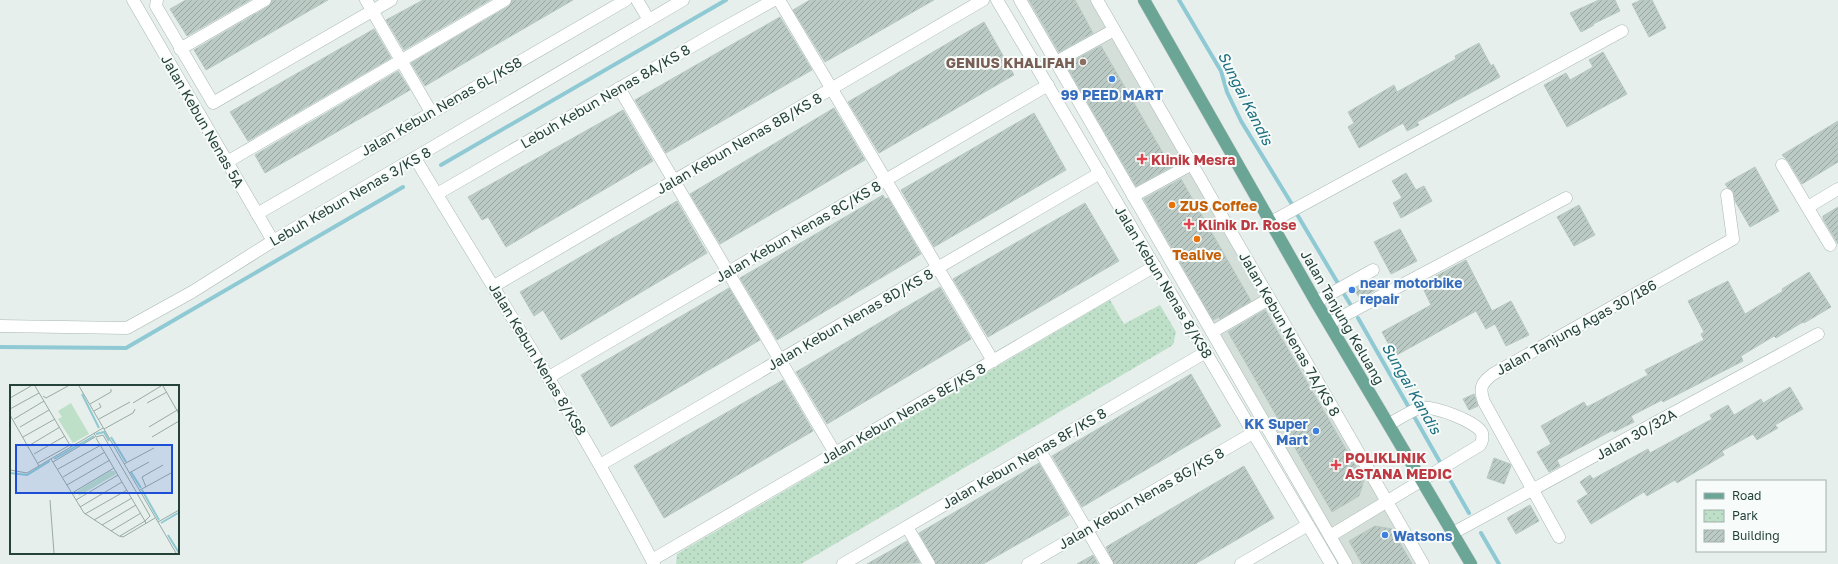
<svg xmlns="http://www.w3.org/2000/svg" width="1838" height="564" font-family="'Golos Text',sans-serif">
	<defs>
		<pattern id="park-dots" width="8" height="8" patternUnits="userSpaceOnUse"><rect width="8" height="8" fill="#bfe0c8"/><path d="M2 2h.1M6 6h.1" fill="none" stroke="#a4c1ad" stroke-width="1.8" stroke-linecap="round"/></pattern>
		<pattern id="building-hatch" width="6" height="6" patternUnits="userSpaceOnUse"><rect width="6" height="6" fill="#bbcac4"/><path d="M-1 1l2-2M0 6l6-6M5 7l2-2" fill="none" stroke="#98a6a0"/></pattern>
	</defs>
	<rect width="100%" height="100%" fill="#e6efeb"/>
	<!-- built -->
	<path fill="#d4dfda" d="M1024 0H1090L1418 564H1350Z"/>
	<!-- park -->
	<path fill="url(#park-dots)" d="M1110 300 1124 324 1160 305 1176 332 1173 345 801 564H676L677 554Z"/>
	<g fill="none" stroke-linecap="round" stroke-linejoin="round">
		<!-- stream -->
		<g stroke="#8ec9d4" stroke-width="4">
			<path d="M1179 0 1221 71 1227 92 1241 121 1293 206"/>
			<path d="M441 165 726 0"/>
			<path d="M1298 216 1339 285"/>
			<path d="M1344 294 1352 307"/>
			<path d="M1358 318 1469 513"/>
			<path d="M0 347 126 348 403 187"/>
			<path d="M1481 533 1499 564"/>
		</g>
	</g>
	<!-- building -->
	<g fill="url(#building-hatch)" stroke="#b8c9c2">
		<path d="M186 0H250L187 36 170 9Z"/>
		<path d="M272 0H328L206 70 194 50 269 6Z"/>
		<path d="M423 0H490L404 50 386 20Z"/>
		<path d="M512 0H573L425 86 411 63 509 6Z"/>
		<path d="M810 0H934L825 62 793 10Z"/>
		<path d="M1029 0H1075L1093 33 1059 52Z"/>
		<path d="M1599 0H1615L1620 11 1593 24 1594 25 1581 32 1570 13Z"/>
		<path d="M1641 0H1652L1666 28 1649 37 1632 4Z"/>
		<path d="M780 17 812 70 666 153 635 100Z"/>
		<path d="M984 22 1014 75 879 153 848 102Z"/>
		<path d="M374 29 391 58 248 141 230 112Z"/>
		<path d="M1479 43 1491 66 1493 64 1500 77 1417 122 1419 125 1407 131 1403 123 1359 148 1348 127 1354 123 1348 112 1394 85 1397 92 1456 59 1455 56Z"/>
		<path d="M1101 46 1171 167 1136 186 1066 65Z"/>
		<path d="M1603 52 1627 94 1567 127 1544 85 1566 73 1570 80 1593 67 1589 60Z"/>
		<path d="M398 71 410 90 265 173 255 155Z"/>
		<path d="M834 108 865 160 720 244 690 194Z"/>
		<path d="M623 110 653 161 506 247 488 217 482 220 468 197Z"/>
		<path d="M1034 113 1066 170 934 247 901 190Z"/>
		<path d="M1838 121V162L1802 184 1788 161 1782 155Z"/>
		<path d="M1755 167 1779 211 1750 227 1735 201 1733 191 1728 188 1725 184Z"/>
		<path d="M1406 173 1416 190 1424 186 1432 201 1401 218 1393 203 1402 198 1392 181Z"/>
		<path d="M1181 179 1251 301 1220 319 1219 317 1213 320 1144 199Z"/>
		<path d="M883 195 885 199 888 198 921 254 777 340 740 278Z"/>
		<path d="M677 201 707 253 561 340 543 310 534 316 520 292Z"/>
		<path d="M1085 203 1119 261 988 337 953 279Z"/>
		<path d="M1579 205 1595 235 1574 246 1557 217Z"/>
		<path d="M1838 207V244L1823 219V216Z"/>
		<path d="M1400 229 1417 261 1391 274 1374 242Z"/>
		<path d="M1466 260 1492 311 1511 301 1529 335 1506 346 1495 324 1486 329 1476 311 1395 356 1382 332 1431 305 1421 284Z"/>
		<path d="M1809 272 1831 307 1804 323 1803 322 1776 338 1774 336 1741 356 1743 361 1663 402 1662 400 1631 416 1634 422 1614 432 1613 430 1557 460 1560 466 1549 472 1537 452 1551 444 1541 426 1584 402 1587 407 1648 375 1645 370 1704 340 1701 334 1704 332 1688 301 1728 281 1745 314 1783 291 1782 289Z"/>
		<path d="M1369 281 1375 290 1360 299 1354 289Z"/>
		<path d="M940 287 971 339 827 424 796 372Z"/>
		<path d="M729 288 760 340 611 427 581 375Z"/>
		<path d="M1265 310 1364 480 1359 496 1332 512 1228 332Z"/>
		<path d="M1191 374 1221 426 1082 507 1052 456Z"/>
		<path d="M783 380 813 431 664 518 634 466Z"/>
		<path d="M1790 387 1803 409 1775 425 1778 428 1757 440 1753 434 1722 451 1724 455 1677 483 1675 480 1647 496 1644 492 1591 524 1577 501 1588 494 1580 482 1590 475 1593 479 1648 449 1650 453 1712 419 1710 415 1728 405 1734 415 1761 399 1763 403Z"/>
		<path d="M1474 394 1478 406 1469 410 1463 399Z"/>
		<path d="M1494 458 1510 464 1511 466 1504 484 1487 478Z"/>
		<path d="M1039 463 1069 515 983 564H936L919 533Z"/>
		<path d="M1244 466 1274 518 1195 564H1114L1106 547Z"/>
		<path d="M1530 505 1539 521 1516 534 1507 518Z"/>
		<path d="M1375 526 1392 529 1412 564H1362L1349 541Z"/>
		<path d="M907 541 920 563 867 564 890 551Z"/>
		<path d="M1093 555 1098 564H1077Z"/>
	</g>
	<g fill="none" stroke-linecap="round" stroke-linejoin="round">
		<!-- minor casing -->
		<g stroke="#a8b8b2" stroke-width="13">
			<g id="minor">
				<path d="M133 0 273 241"/>
				<path d="M157 0 156 6 213 103 391 0"/>
				<path d="M366 0 431 112"/>
				<path d="M637 0 649 20"/>
				<path d="M779 0 993 361"/>
				<path d="M997 0 1331 564"/>
				<path d="M1020 0 1346 564"/>
				<path d="M1097 0 1423 564"/>
				<path d="M180 49 265 0"/>
				<path d="M1056 62 1114 30"/>
				<path d="M619 88 835 453"/>
				<path d="M415 158C496 293 581 425 654 564"/>
				<path d="M227 162 505 0"/>
				<path d="M1782 165 1830 245"/>
				<path d="M437 194 720 30 774 0"/>
				<path d="M1133 196 1192 164"/>
				<path d="M1808 207 1838 189"/>
				<path d="M257 214 626 0"/>
				<path d="M1271 222 1622 31"/>
				<path d="M494 286 983 0"/>
				<path d="M1316 302 1373 270"/>
				<path d="M1330 323 1566 198"/>
				<path d="M0 326 127 328 192 292 273 241 683 0"/>
				<path d="M1212 332 1269 299"/>
				<path d="M549 377 1048 85"/>
				<path d="M1039 449 1107 564"/>
				<path d="M600 465 1100 173"/>
				<path d="M907 527 929 564"/>
				<path d="M1453 533 1818 334"/>
				<path d="M1330 536 1480 445C1482 442 1483 438 1482 433 1476 421 1432 405 1420 408 1412 410 1397 420 1389 424"/>
				<path d="M1559 537 1484 402C1479 388 1481 383 1493 374L1733 239 1727 195"/>
				<path d="M652 560 1155 266"/>
				<path d="M843 564 1206 352"/>
				<path d="M1028 564 1253 433"/>
				<path d="M1241 564 1308 525"/>
			</g>
		</g>
		<!-- major casing -->
		<g stroke="#c2cac8" stroke-width="13">
			<path id="major" d="M1144 0 1316 302 1471 564"/>
		</g>
		<!-- minor -->
		<use href="#minor" stroke="#fff" stroke-width="12"/>
		<!-- major -->
		<use href="#major" stroke="#6aa596" stroke-width="12"/>
	</g>
	<!-- markers -->
	<circle fill="#8d6e63" stroke="#f7fbf9" stroke-width="1.5" cx="1083" cy="62" r="4"/>
	<g fill="#3f7fe0" stroke="#f7fbf9" stroke-width="1.5">
		<circle cx="1112" cy="79" r="4"/>
		<circle cx="1352" cy="290" r="4"/>
		<circle cx="1316" cy="431" r="4"/>
		<circle cx="1385" cy="535" r="4"/>
	</g>
	<g fill="#e0444e" stroke="#f7fbf9" stroke-width="1.5">
		<path d="M1140 153h4v4h4v4h-4v4h-4v-4h-4v-4h4z"/>
		<path d="M1187 218h4v4h4v4h-4v4h-4v-4h-4v-4h4z"/>
		<path d="M1334 459h4v4h4v4h-4v4h-4v-4h-4v-4h4z"/>
	</g>
	<g fill="#e8710a" stroke="#f7fbf9" stroke-width="1.5">
		<circle cx="1172" cy="205" r="4"/>
		<circle cx="1197" cy="239" r="4"/>
	</g>
	<g text-anchor="middle" dominant-baseline="central" stroke-width="4" stroke-linejoin="round" paint-order="stroke">
		<!-- education labels -->
		<g font-size="14" font-weight="bold" fill="#785e54" stroke="#f7fbf9" text-anchor="end">
			<text x="1075" y="62">GENIUS KHALIFAH</text>
		</g>
		<!-- shop labels -->
		<g font-size="14" font-weight="bold" fill="#366cbe" stroke="#f7fbf9" text-anchor="start">
			<text x="1112" y="94" text-anchor="middle">99 PEED MART</text>
			<text x="1360" y="282">near motorbike<tspan x="1360" dy="16">repair</tspan></text>
			<text x="1308" y="423" text-anchor="end">KK Super<tspan x="1308" dy="16">Mart</tspan></text>
			<text x="1393" y="535">Watsons</text>
		</g>
		<!-- street labels -->
		<g font-size="14" fill="#24423a" stroke="#f7fbf9">
			<text transform="translate(605 96) rotate(-30)">Lebuh Kebun Nenas 8A/KS 8</text>
			<text transform="translate(441 106) rotate(-30)">Jalan Kebun Nenas 6L/KS8</text>
			<text transform="translate(203 121) rotate(60)">Jalan Kebun Nenas 5A</text>
			<text transform="translate(739 143) rotate(-30)">Jalan Kebun Nenas 8B/KS 8</text>
			<text transform="translate(350 196) rotate(-30)">Lebuh Kebun Nenas 3/KS 8</text>
			<text transform="translate(798 231) rotate(-30)">Jalan Kebun Nenas 8C/KS 8</text>
			<text transform="translate(1164 282) rotate(59)">Jalan Kebun Nenas 8/KS8</text>
			<text transform="translate(1343 317) rotate(60)">Jalan Tanjung Keluang</text>
			<text transform="translate(850 319) rotate(-30)">Jalan Kebun Nenas 8D/KS 8</text>
			<text transform="translate(1576 327) rotate(-29)">Jalan Tanjung Agas 30/186</text>
			<text transform="translate(1290 334) rotate(60)">Jalan Kebun Nenas 7A/KS 8</text>
			<text transform="translate(538 359) rotate(59)">Jalan Kebun Nenas 8/KS8</text>
			<text transform="translate(903 413) rotate(-30)">Jalan Kebun Nenas 8E/KS 8</text>
			<text transform="translate(1636 434) rotate(-29)">Jalan 30/32A</text>
			<text transform="translate(1024 458) rotate(-30)">Jalan Kebun Nenas 8F/KS 8</text>
			<text transform="translate(1141 498) rotate(-30)">Jalan Kebun Nenas 8G/KS 8</text>
		</g>
		<!-- health labels -->
		<g font-size="14" font-weight="bold" fill="#be3a42" stroke="#f7fbf9" text-anchor="start">
			<text x="1151" y="159">Klinik Mesra</text>
			<text x="1198" y="224">Klinik Dr. Rose</text>
			<text x="1345" y="457">POLIKLINIK<tspan x="1345" dy="16">ASTANA MEDIC</tspan></text>
		</g>
		<!-- food labels -->
		<g font-size="14" font-weight="bold" fill="#c56008" stroke="#f7fbf9" text-anchor="start">
			<text x="1180" y="205">ZUS Coffee</text>
			<text x="1197" y="254" text-anchor="middle">Tealive</text>
		</g>
		<!-- water labels -->
		<g font-size="15" font-style="italic" fill="#1c6f80" stroke="#f7fbf9">
			<text transform="translate(1246 98) rotate(63)">Sungai Kandis</text>
			<text transform="translate(1412 388) rotate(60)">Sungai Kandis</text>
		</g>
	</g>
	<!-- overview -->
	<g transform="translate(10 385)">
		<rect width="169" height="169" fill="#e6efeb"/>
		<path d="M61 18 79 49 63 58 48 34 52 32 48 26ZM100 86H105L106 89 69 111 68 108 64 110V108Z" fill="#bfe0c8"/>
		<path fill="none" stroke="#8ec9d4" stroke-width="2" d="M72 9 89 43M86 49 94 47 99 56M101 52 116 77M44 74 84 51M121 87 131 103M0 88 17 90 40 76M132 105 149 135M151 138 168 128M158 150 169 168"/>
		<path fill="none" stroke="#98aaa4" stroke-width="1" d="M25 1 61 62M69 1 166 168M153 1 169 29M33 11 36 13 58 1M0 13 21 1M123 18 151 1M137 18 157 7M80 19 101 7V4M0 24 29 8M84 26 91 22 89 18M0 30 29 81M4 34 34 16M89 34 120 17M10 42 39 25M139 42 169 24M94 44 123 28 125 24M84 48 86 52 93 50 124 103 140 131 135 136 136 139M13 52 45 34M142 52 169 36M86 53 135 136M20 60 50 42M24 69 55 51M41 74 74 128 109 151 113 152 145 133M43 77 85 52M28 78 60 60M114 79 144 63M48 84 91 60M0 85 17 88 93 43M119 88 139 77M53 92 95 67M57 100 100 75M136 102 132 92 153 80M130 105 161 88M62 108 104 83M40 115 44 168M66 115 108 90M70 122 112 97M75 129 117 105M84 135 122 113M148 137 169 125M92 140 126 120M101 146 131 128M110 151 135 136"/>
		<path fill="#1d4ed8" fill-opacity="0.15" stroke="#1d4ed8" stroke-width="2" d="M6 60H162V108H6Z"/>
		<rect width="169" height="169" fill="none" stroke="#24423a" stroke-width="2"/>
	</g>
	<!-- legend -->
	<rect x="1696" y="480" width="130" height="72" fill="#f7fbf9" stroke="#a3b1ad"/>
	<rect x="1704" y="493" width="20" height="6" fill="#6aa596" stroke="#a3b1ad"/>
	<text x="1732" y="500" font-size="12" fill="#24423a">Road</text>
	<rect x="1704" y="510" width="20" height="12" fill="url(#park-dots)" stroke="#a3b1ad"/>
	<text x="1732" y="520" font-size="12" fill="#24423a">Park</text>
	<rect x="1704" y="530" width="20" height="12" fill="url(#building-hatch)" stroke="#a3b1ad"/>
	<text x="1732" y="540" font-size="12" fill="#24423a">Building</text>
</svg>
